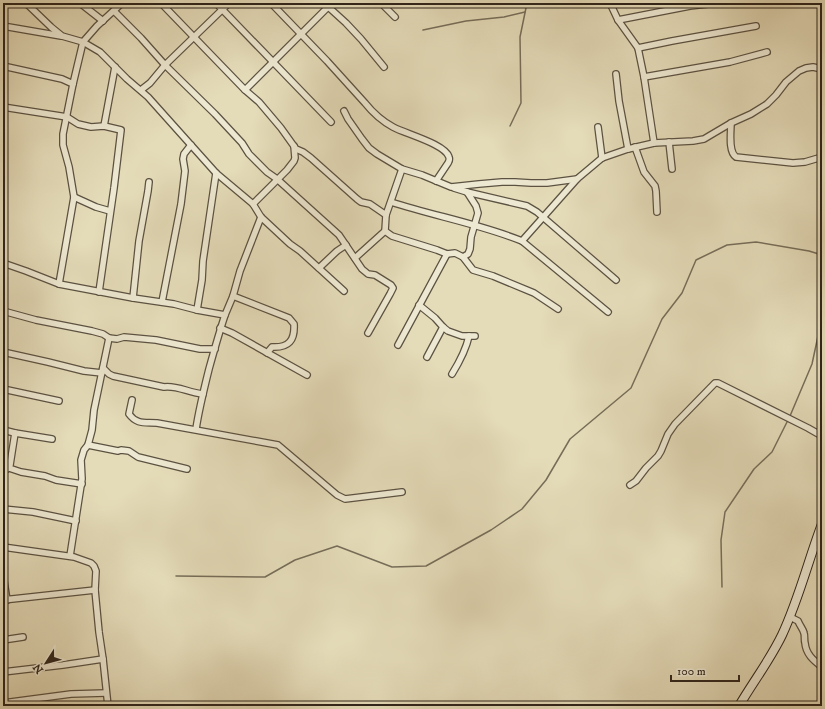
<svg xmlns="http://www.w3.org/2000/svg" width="825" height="709" font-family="'IM FELL DW Pica',serif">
	<rect width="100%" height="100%" fill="#e4dbb8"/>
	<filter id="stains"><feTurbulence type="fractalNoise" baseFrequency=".005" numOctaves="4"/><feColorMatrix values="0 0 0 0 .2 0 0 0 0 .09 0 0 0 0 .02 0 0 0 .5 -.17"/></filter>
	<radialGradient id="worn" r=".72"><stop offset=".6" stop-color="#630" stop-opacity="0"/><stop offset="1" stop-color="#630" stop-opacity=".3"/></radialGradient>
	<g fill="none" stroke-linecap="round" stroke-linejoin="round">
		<!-- stream -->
		<g stroke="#766d59" stroke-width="1.5">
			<path d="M423 30 466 21 504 17 525 12"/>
			<path d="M510 126 521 103 520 37 527 3"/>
			<path d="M790 416 812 364 821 322 822 287"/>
			<path d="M176 576 265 577 295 560 337 546 392 567 426 566 491 530 522 509 546 480 570 439 631 388 662 319 682 293 696 260 727 245 756 242 809 251 822 255"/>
			<path d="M722 587 721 540 725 512 754 469 772 452 788 420"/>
		</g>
		<!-- street casing -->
		<g stroke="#5c5242" stroke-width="8">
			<g id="street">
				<path d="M26 3 51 27 62 36 83 42 100 52 127 79 148 97 216 173 253 204 261 217 290 244 300 251 344 291"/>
				<path d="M80 3 103 21"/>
				<path d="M161 3 245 90 259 102 281 128 296 149 303 152 311 158 357 199 361 202 370 204 386 215 402 169"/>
				<path d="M216 3 331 122"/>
				<path d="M271 3 327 61 365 103C373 113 382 121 393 127 406 134 445 144 449 157 450 160 449 161 448 163L436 181"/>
				<path d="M324 3 346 23 361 39 384 67"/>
				<path d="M381 3 395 17"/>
				<path d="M610 3 618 20 638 48 644 77 654 143"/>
				<path d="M114 11 141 38 165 65 215 114 242 143 249 154 267 172 277 179 339 235 362 269 368 274 375 275 391 285 393 288 390 294 368 333"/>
				<path d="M618 20 690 6 717 3"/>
				<path d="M3 26 61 36"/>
				<path d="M638 48 672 41 756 26"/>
				<path d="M3 66 62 79 73 84"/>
				<path d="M616 74 619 101 628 149"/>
				<path d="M644 77 730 62 767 52"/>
				<path d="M141 90 150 83 165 65 229 3"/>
				<path d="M245 90 332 3"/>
				<path d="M3 107 67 117 78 124 91 127 104 126 121 130 114 188 99 292"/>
				<path d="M344 111 348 119 362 139 369 148 377 154 402 169 422 175 451 187 479 184 502 182H515L531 183H547L577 179 602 158 628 149 654 143 693 141 704 139 709 136 731 123 751 114 767 104 776 95 786 82 799 71 806 68 813 67 822 69"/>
				<path d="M731 123C731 132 728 152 736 157L793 163 805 162 822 157"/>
				<path d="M104 126 115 67"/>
				<path d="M598 127 602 158"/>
				<path d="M669 142 672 169"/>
				<path d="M635 147 644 172 655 186 656 191 657 212"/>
				<path d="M454 188 467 192 527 206 537 212 616 280"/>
				<path d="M74 197 96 207 110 211"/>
				<path d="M391 202C434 216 480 224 522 241L608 312"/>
				<path d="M253 204 287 170 294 161 295 158 294 146"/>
				<path d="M386 215 385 231 392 236 437 250 447 254 455 253 463 257 473 270 493 276 534 293 558 309"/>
				<path d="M522 241 577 179"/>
				<path d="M463 257 468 254 470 249 471 237 478 213 476 206 467 192"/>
				<path d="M355 258 385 231"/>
				<path d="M3 263 26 271 59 284 133 298 174 304 197 310 225 315C219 333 214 351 209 369 204 389 199 409 196 429"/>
				<path d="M319 268 337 251 346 245"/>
				<path d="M59 284 74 197 69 167 63 145V134L73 84 83 42 97 26 122 3"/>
				<path d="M233 296 289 318 294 324C295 340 289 348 272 347L267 353"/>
				<path d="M133 298 139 241 148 191 149 182"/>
				<path d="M162 302 181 204 185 171 183 159 184 154 191 145"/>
				<path d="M419 305 435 318 443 327 448 331 462 336H475"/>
				<path d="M197 310 202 280 203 261 216 173"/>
				<path d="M3 311 36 320 92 331 103 334 109 338 117 339 124 337 156 340 200 349H215"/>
				<path d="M225 315 233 296 240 271 261 217"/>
				<path d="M220 328 232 333 307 375"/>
				<path d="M398 345 447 254"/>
				<path d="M3 352 48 362 84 371 102 373"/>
				<path d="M427 357 443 327"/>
				<path d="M103 368 109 374 113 376 164 387C177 385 189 393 203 394"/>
				<path d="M452 374C460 361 466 350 469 336"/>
				<path d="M3 389 59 401"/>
				<path d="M132 400 129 414C137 425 145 422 157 423L278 445 337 495 345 499 402 492"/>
				<path d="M3 430 15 433 52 439"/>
				<path d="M88 445 118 451 121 450 129 451 138 457 187 469"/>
				<path d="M9 468 21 472 45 476 56 480 82 484"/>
				<path d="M3 469H7L10 465 15 433"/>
				<path d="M630 485 636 481 646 468 658 456 661 451 668 434 675 424 715 383H718L808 428 822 436"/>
				<path d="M3 509 33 512 76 521"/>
				<path d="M3 547 74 557 91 563 94 566 96 571 95 590 99 632 103 659 108 706"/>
				<path d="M70 556 82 479 81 460 84 450 88 445 92 430 94 410 109 338"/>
				<path d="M3 575 7 600"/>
				<path d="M3 600 95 590"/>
				<path d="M790 617 798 621C800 626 803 629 804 633 805 636 804 640 805 643 806 654 813 660 822 667"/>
				<path d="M3 640 23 637"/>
				<path d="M3 672 63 665 103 659"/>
				<path d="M3 703 71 694 106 693"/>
			</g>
		</g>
		<!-- secondary casing -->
		<g stroke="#2f241b" stroke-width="10">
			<path id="secondary" d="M739 706C753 682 770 660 782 635 799 599 808 561 822 524"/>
		</g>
		<!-- street -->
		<use href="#street" stroke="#ede8d1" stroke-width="5.5"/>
		<!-- secondary -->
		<use href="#secondary" stroke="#ede8d1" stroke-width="8"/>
	</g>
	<!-- margin -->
	<rect width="825" height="709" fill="none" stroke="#e4dbb8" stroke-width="16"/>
	<rect x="4" y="4" width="817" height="701" fill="none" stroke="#2f241b" stroke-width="2"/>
	<rect x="8" y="8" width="809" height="693" fill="none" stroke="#2f241b"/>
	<!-- north arrow -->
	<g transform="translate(46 663) rotate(234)" stroke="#ede8d1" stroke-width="3" paint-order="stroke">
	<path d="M0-3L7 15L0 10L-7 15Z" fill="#2f241b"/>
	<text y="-6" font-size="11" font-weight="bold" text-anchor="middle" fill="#2f241b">N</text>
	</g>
	<!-- scale -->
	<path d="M671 675v6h68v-6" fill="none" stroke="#2f241b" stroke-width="2"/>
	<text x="677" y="675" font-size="12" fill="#2f241b" stroke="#ede8d1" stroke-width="3" paint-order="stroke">100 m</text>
	<rect width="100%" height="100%" filter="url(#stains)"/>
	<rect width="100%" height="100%" fill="url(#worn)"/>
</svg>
